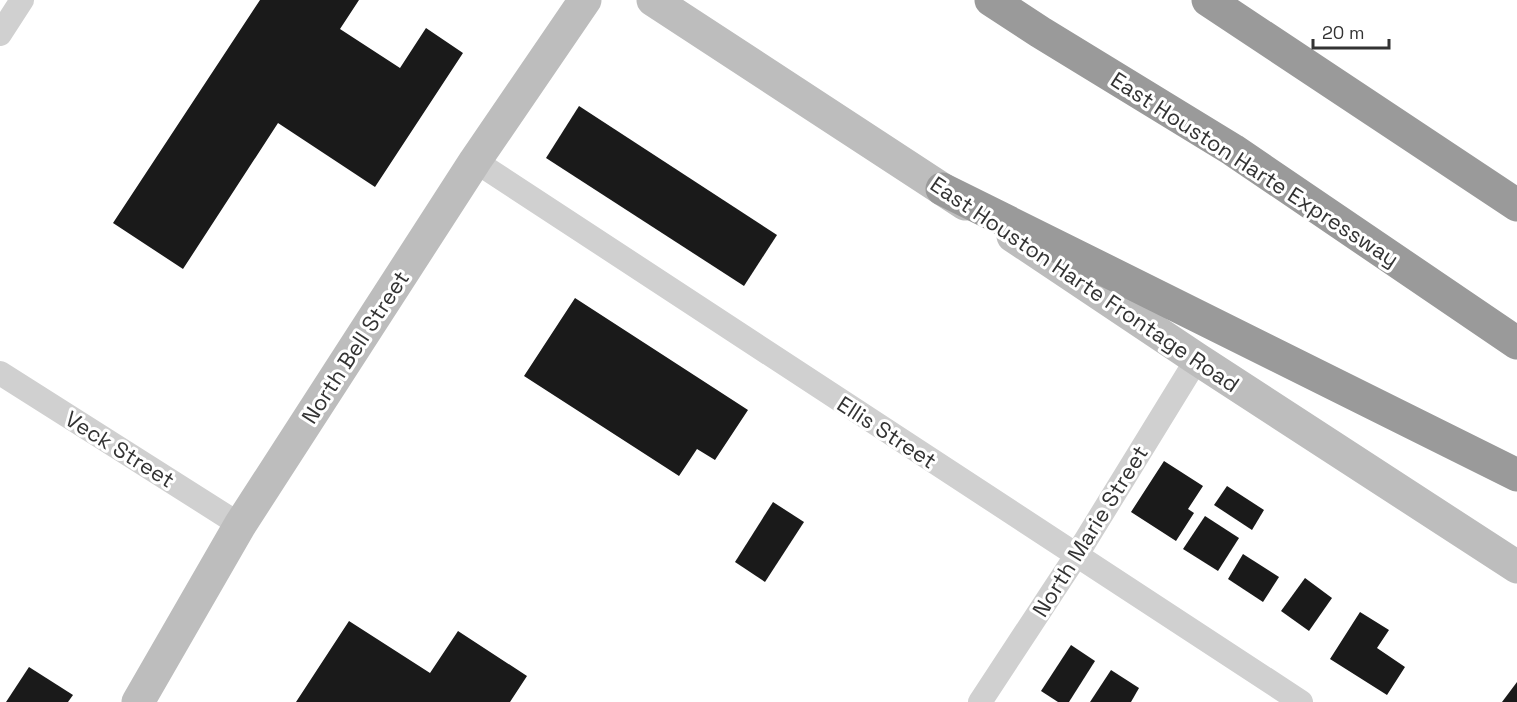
<svg xmlns="http://www.w3.org/2000/svg" width="1517" height="702" font-family="'Space Grotesk',sans-serif">
	<rect width="100%" height="100%" fill="#fff"/>
	<!-- building -->
	<g fill="#1a1a1a">
		<path d="M260 0H359L340 29 400 68 426 28 463 53 375 187 278 123 183 269 113 223Z"/>
		<path d="M579 106 777 235 744 286 546 158Z"/>
		<path d="M575 298 748 410 715 460 697 449 679 476 524 376Z"/>
		<path d="M1164 461 1203 486 1188 509 1194 513 1176 541 1131 512Z"/>
		<path d="M1227 486 1264 510 1252 530 1214 505Z"/>
		<path d="M773 502 804 522 765 582 735 562Z"/>
		<path d="M1205 516 1239 538 1218 571 1183 549Z"/>
		<path d="M1243 554 1279 577 1263 602 1228 579Z"/>
		<path d="M1305 578 1332 598 1309 631 1281 611Z"/>
		<path d="M1360 612 1389 630 1377 648 1405 667 1387 695 1330 659Z"/>
		<path d="M349 621 430 673 458 631 527 676 510 702H296Z"/>
		<path d="M1071 645 1095 661 1069 702H1058L1041 691Z"/>
		<path d="M29 667 73 695 68 702H6Z"/>
		<path d="M1111 670 1139 688 1131 702H1090Z"/>
		<path d="M1517 682V702H1502Z"/>
	</g>
	<g fill="none" stroke-linecap="round" stroke-linejoin="round">
		<!-- minor -->
		<g stroke="#d0d0d0" stroke-width="24">
			<path d="M0 34 22 0"/>
			<path d="M475 161 1301 702"/>
			<path d="M0 373 240 525"/>
			<path d="M980 702 1076 556 1197 359"/>
		</g>
		<!-- secondary -->
		<g stroke="#bdbdbd" stroke-width="33">
			<path d="M653 0 965 204"/>
			<path d="M1013 236 1197 359 1517 567"/>
			<path d="M138 702 240 525 475 161 585 0"/>
		</g>
		<!-- motorway -->
		<g stroke="#9a9a9a" stroke-width="33">
			<path d="M991 0 1040 32 1233 150 1517 343"/>
			<path d="M1208 0 1517 205"/>
			<path d="M942 189 1517 475"/>
		</g>
	</g>
	<g text-anchor="middle" dominant-baseline="central" stroke-width="6" stroke-linejoin="round" paint-order="stroke">
		<!-- street labels -->
		<g font-size="22" fill="#333" stroke="#fff">
			<text transform="translate(1255 169) rotate(33)">East Houston Harte Expressway</text>
			<text transform="translate(1085 284) rotate(34)">East Houston Harte Frontage Road</text>
			<text transform="translate(355 347) rotate(-57)">North Bell Street</text>
			<text transform="translate(887 432) rotate(33)">Ellis Street</text>
			<text transform="translate(120 449) rotate(32)">Veck Street</text>
			<text transform="translate(1090 531) rotate(-58)">North Marie Street</text>
		</g>
	</g>
	<!-- scale -->
	<path d="M1313 39v9h76v-9" fill="none" stroke="#333333" stroke-width="3"/>
	<text x="1322" y="39" font-size="18" fill="#333333" stroke="#ffffff" stroke-width="4.5" paint-order="stroke">20 m</text>
</svg>
